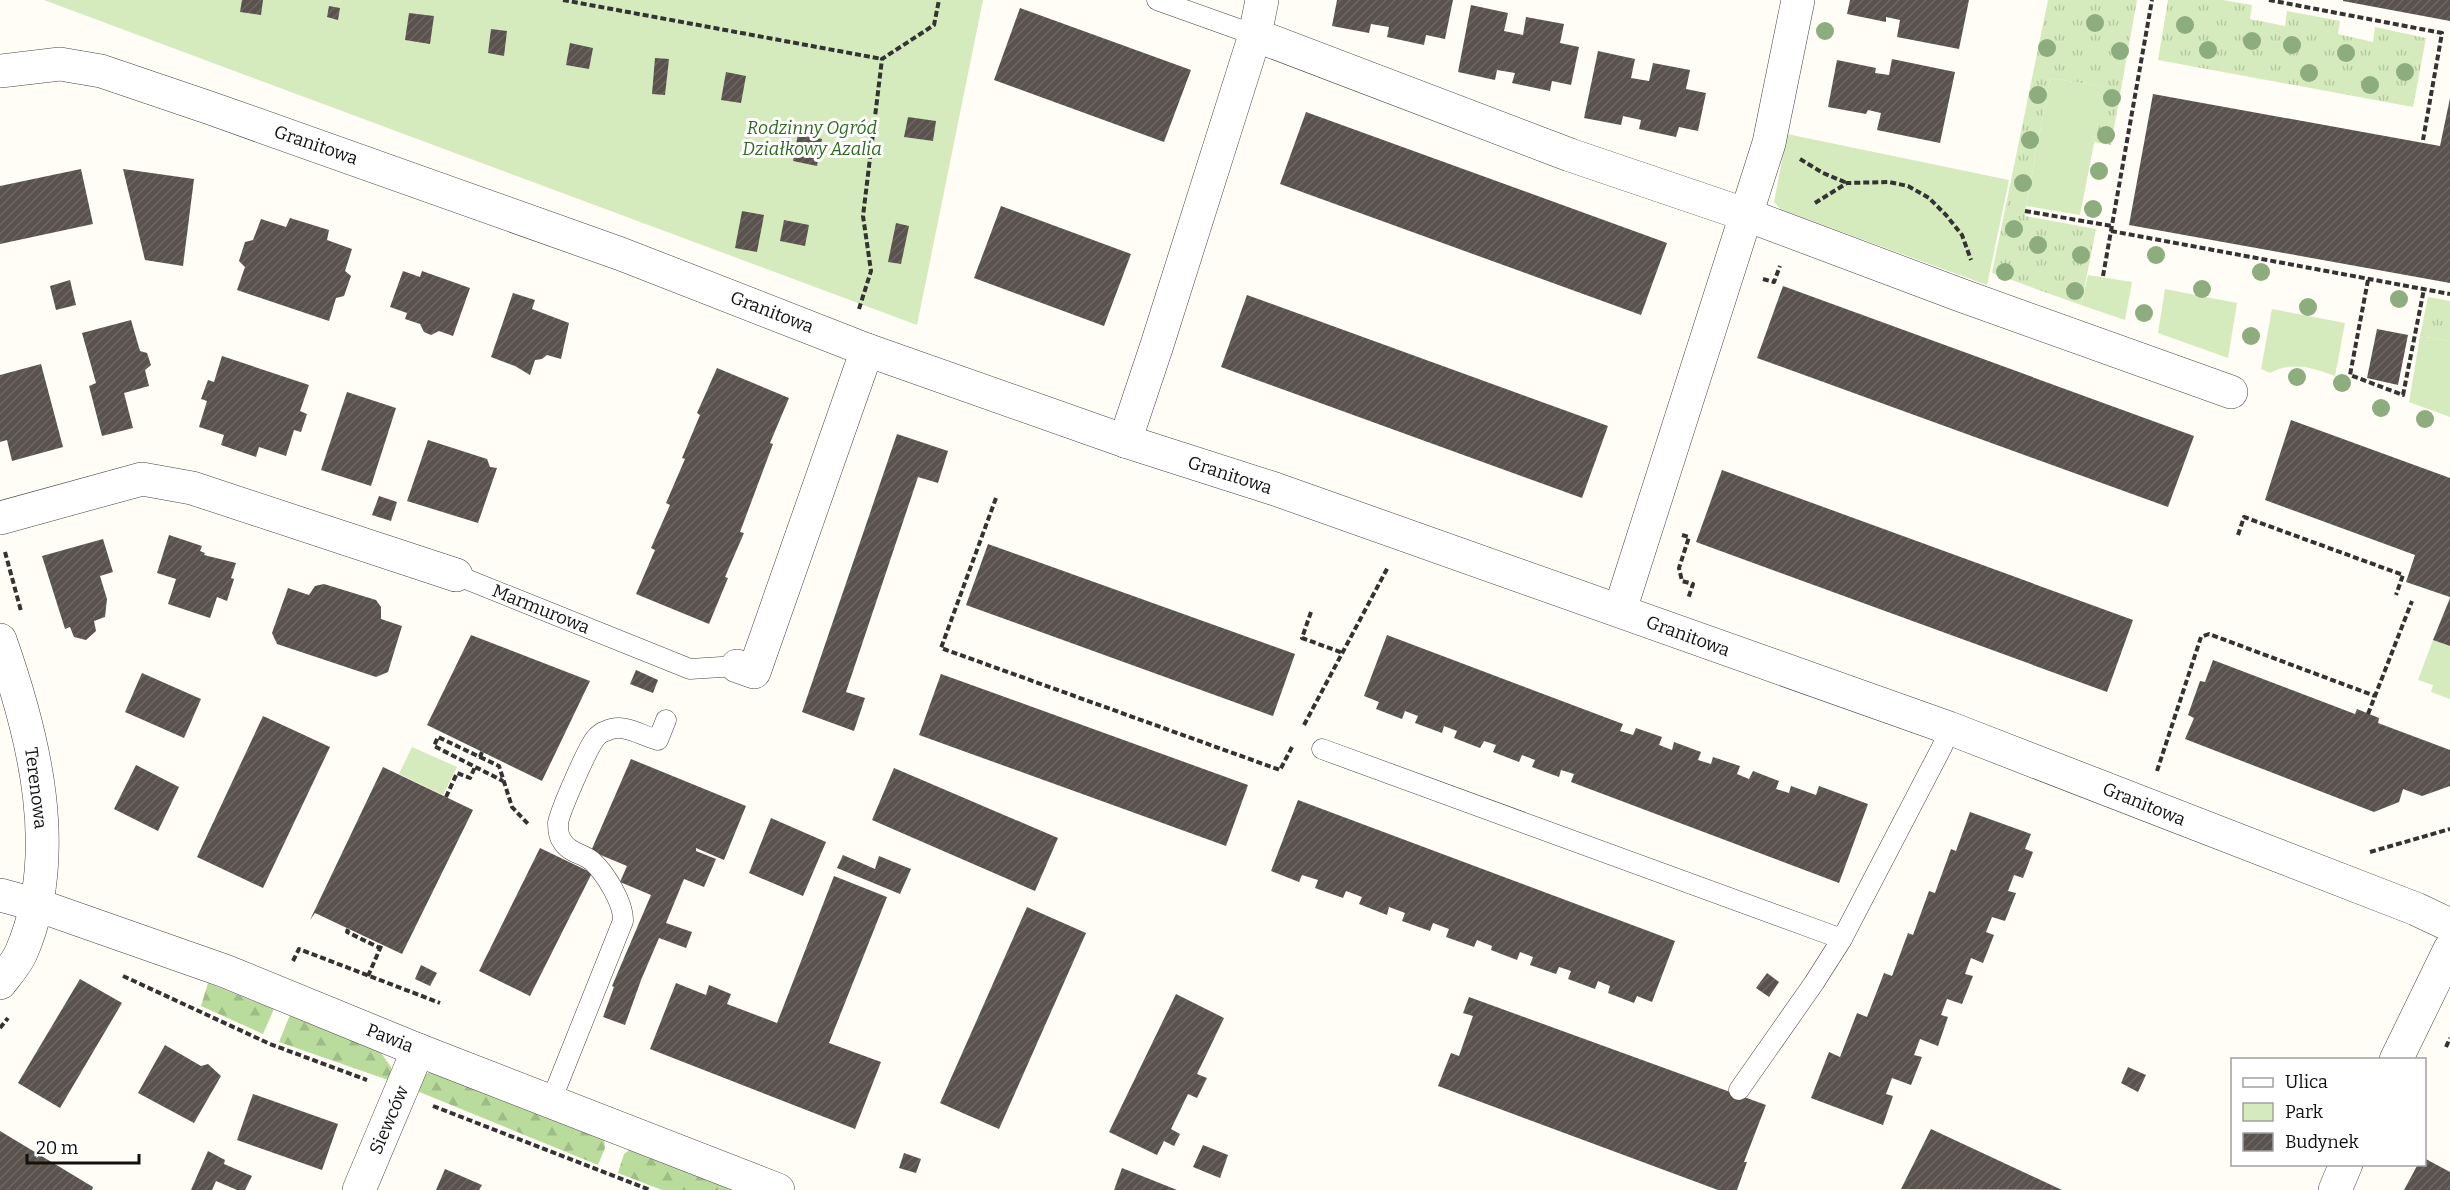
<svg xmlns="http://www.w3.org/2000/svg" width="2450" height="1190" font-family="Bitter,serif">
	<defs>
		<pattern id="grass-tufts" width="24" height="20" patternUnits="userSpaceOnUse" patternTransform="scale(1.5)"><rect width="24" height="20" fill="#d5ebbd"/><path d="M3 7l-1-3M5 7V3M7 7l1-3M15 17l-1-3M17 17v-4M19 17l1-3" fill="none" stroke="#b6c8a1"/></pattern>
		<pattern id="forest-firs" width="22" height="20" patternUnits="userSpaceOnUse" patternTransform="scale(1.5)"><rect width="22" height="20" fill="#b9dc9c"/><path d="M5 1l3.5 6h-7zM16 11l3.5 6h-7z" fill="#9ebc85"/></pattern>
		<pattern id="building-hatch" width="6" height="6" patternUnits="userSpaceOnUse" patternTransform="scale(1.5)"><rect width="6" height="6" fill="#5a524d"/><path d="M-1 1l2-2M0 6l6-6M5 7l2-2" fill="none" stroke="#6d6662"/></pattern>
	</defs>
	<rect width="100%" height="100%" fill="#fffdf5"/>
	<!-- grass -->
	<g fill="url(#grass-tufts)">
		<path d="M2048 0H2137L2111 145 2094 142 2104 87 2050 78 2026 206 2025 216 2096 229 2081 305 1992 273Z"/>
		<path d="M2168 0H2223L2252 5 2250 19 2285 26 2287 11 2340 21 2338 34 2373 42 2375 27 2426 38 2413 107 2158 60Z"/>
		<path d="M2428 297 2450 301V341L2420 336Z"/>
	</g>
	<!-- forest -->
	<g fill="url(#forest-firs)">
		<path d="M208 983 274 1009 263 1034 201 1006Z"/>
		<path d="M290 1015 379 1050 391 1067V1081L279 1042Z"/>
		<path d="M436 1071 604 1135 605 1148 598 1165 417 1091 425 1074Z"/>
		<path d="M634 1146 748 1190H662L618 1173 624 1154Z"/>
	</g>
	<!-- park -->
	<g fill="#d5ebbd">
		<path d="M44 0H983L917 325Z"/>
		<path d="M2050 78 2105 87 2080 215 2026 206Z"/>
		<path d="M1787 134 2009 180 1987 285 1781 210 1774 202Z"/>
		<path d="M2088 275 2132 282 2125 320 2081 305Z"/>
		<path d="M2165 289 2237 303 2228 358 2158 333Z"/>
		<path d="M2272 309 2345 323 2335 376C2313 368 2293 361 2270 373L2261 369Z"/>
		<path d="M2420 336 2450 341V417L2409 402Z"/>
		<path d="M2433 640 2450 646V699L2431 692 2433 685 2418 680Z"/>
		<path d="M412 747 457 767 443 795 399 774Z"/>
	</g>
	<!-- building -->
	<g fill="url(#building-hatch)">
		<path d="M242 0H263L261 15 240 12Z"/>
		<path d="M1337 0H1453L1445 39 1426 35 1424 45 1387 37 1389 27 1371 24 1369 33 1332 26Z"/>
		<path d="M1850 0H1969L1959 49 1897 37 1900 20 1886 17V22L1847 14Z"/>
		<path d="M2343 0H2450V21L2343 1Z"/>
		<path d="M1471 5 1508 13 1504 31 1523 35 1526 17 1564 24 1560 43 1579 47 1571 85 1552 81 1550 91 1512 83 1515 73 1497 70 1495 80 1458 72Z"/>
		<path d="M329 6 340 8 338 20 327 17Z"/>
		<path d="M1020 8 1191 70 1164 142 994 80Z"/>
		<path d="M409 13 434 16 430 44 405 40Z"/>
		<path d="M491 29 507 31 504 56 488 53Z"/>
		<path d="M570 43 593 48 589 69 566 65Z"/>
		<path d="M1598 51 1635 59 1631 78 1649 81 1653 63 1690 70 1686 89 1706 93 1698 131 1679 127 1676 137 1639 129 1641 120 1623 116 1621 125 1584 118Z"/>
		<path d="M655 58 669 59 665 95 652 94Z"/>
		<path d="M1892 59 1955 72 1940 143 1877 130 1881 113 1868 110 1866 114 1828 107 1837 60 1876 68 1875 73 1889 75Z"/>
		<path d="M726 72 746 76 741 103 721 100Z"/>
		<path d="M2153 94 2440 146 2450 98V283L2129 225Z"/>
		<path d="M1306 112 1667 243 1641 315 1280 184Z"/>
		<path d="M908 117 936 121 933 141 904 137Z"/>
		<path d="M798 134 822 139 817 166 793 161Z"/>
		<path d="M81 169 93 224 0 244V186Z"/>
		<path d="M123 169 194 179 183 266 145 260Z"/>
		<path d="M1001 206 1131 254 1104 326 974 278Z"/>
		<path d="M742 211 764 215 757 252 735 248Z"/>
		<path d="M290 218 329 230 327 240 352 249 345 271 351 276 344 296 336 298 329 321 237 290 245 267 239 261 245 242 253 240 261 219 286 227Z"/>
		<path d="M784 220 809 225 805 246 780 241Z"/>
		<path d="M896 223 909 226 901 264 888 262Z"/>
		<path d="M403 271 420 277 422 271 470 288 453 336 439 331 431 335 424 332 420 324 405 319 407 313 390 307Z"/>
		<path d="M70 280 76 305 56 310 50 286Z"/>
		<path d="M1783 286 2194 436 2168 507 1757 358Z"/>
		<path d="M513 293 535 300 532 309 569 323 561 359 547 355 542 359 535 360 530 375 515 366 491 357Z"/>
		<path d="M1247 295 1608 426 1582 498 1221 367Z"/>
		<path d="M131 320 140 351 147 353 151 365 145 370 149 386 124 393 133 428 102 436 89 386 96 383 82 333Z"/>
		<path d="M2377 329 2408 335 2398 385 2367 378Z"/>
		<path d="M222 356 309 385 300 411 307 414 301 432 294 430 286 456 259 447 256 457 221 445 224 435 199 427 207 401 201 399 208 380 214 382Z"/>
		<path d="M41 364 63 447 12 461 7 440 0 442V375Z"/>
		<path d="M717 368 789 398 770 443 773 444 740 532 744 533 725 577 728 578 709 624 636 594 655 550 651 548 670 505 666 503 685 459 682 458 700 415 697 413Z"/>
		<path d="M347 392 396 408 371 486 321 470Z"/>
		<path d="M2291 420 2450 478V597L2406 582 2415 555 2265 500Z"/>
		<path d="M897 434 948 451 938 483 918 477 846 692 865 698 854 731 802 712Z"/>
		<path d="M428 440 487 459 490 467 497 468 478 523 407 501Z"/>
		<path d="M1722 470 2133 620 2107 692 1696 542Z"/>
		<path d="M379 496 397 502 391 521 372 515Z"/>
		<path d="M169 535 202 546 200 551 205 553 204 555 236 563 231 578 234 579 227 601 217 597 210 618 168 604 176 579 157 573Z"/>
		<path d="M103 539 113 572 100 576 107 599 105 617 94 621 96 631 86 640 74 637 70 627 65 629 42 556Z"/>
		<path d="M988 544 1295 654 1273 716 966 605Z"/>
		<path d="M324 584 376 600 381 607V619L402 626 388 672 376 677 277 644 272 633 288 588 309 595 315 586Z"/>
		<path d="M2450 598V646L2433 640Z"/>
		<path d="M471 635 590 681 542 781 427 725Z"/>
		<path d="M1387 635 1623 724 1620 731 1633 735 1636 728 1662 737 1659 745 1672 750 1674 742 1701 752 1698 760 1711 764 1713 757 1740 766 1737 774 1749 779 1753 771 1779 781 1776 789 1789 793 1791 786 1816 795 1819 786 1868 804 1839 883 1571 782 1574 774 1561 770 1559 777 1532 767 1535 760 1522 755 1519 762 1493 752 1496 745 1484 741 1480 748 1454 738 1457 731 1444 726 1442 733 1415 723 1418 716 1405 711 1402 719 1376 709 1379 702 1364 696Z"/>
		<path d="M2213 660 2355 714 2357 709 2379 718 2378 723 2450 750V786L2422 796 2403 789 2399 802 2374 812 2185 739 2194 718 2188 715 2200 681 2205 682Z"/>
		<path d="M636 670 658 680 653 693 630 684Z"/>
		<path d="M142 673 201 699 184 738 125 712Z"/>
		<path d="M941 674 1248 785 1226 846 919 735Z"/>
		<path d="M263 716 330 747 263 888 197 857Z"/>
		<path d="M631 759 746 806 724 860 696 848V851L716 859 704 887 684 879 666 923 692 932 686 948 659 938 641 980 625 1025 603 1017 614 987 612 986 651 895 620 882 627 866 591 851Z"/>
		<path d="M136 765 179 787 158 831 114 809Z"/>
		<path d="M383 767 473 810 402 954 315 913 310 920Z"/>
		<path d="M894 768 1058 838 1035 891 872 820Z"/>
		<path d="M1298 800 1675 941 1652 1002 1637 996 1634 1003 1608 993 1610 986 1598 981 1595 989 1568 979 1571 971 1559 967 1556 974 1530 965 1533 957 1520 952 1517 960 1491 950 1492 946 1477 940 1474 947 1446 937 1449 929 1433 923 1430 931 1402 921 1405 913 1389 907 1387 915 1359 904 1362 897 1346 891 1343 898 1315 888 1318 880 1302 875 1299 882 1271 871Z"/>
		<path d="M1970 812 2031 834 2025 849 2033 852 2023 878 2014 875 2008 891 2016 893 2005 921 1992 917 1986 932 1994 935 1983 963 1971 958 1965 974 1973 976 1962 1004 1947 999 1941 1015 1948 1017 1938 1046 1920 1039 1914 1055 1922 1057 1911 1085 1892 1078 1886 1094 1893 1096 1883 1125 1811 1098 1829 1052 1840 1057 1857 1013 1867 1017 1884 973 1892 976 1908 933 1913 935 1929 891 1935 893 1951 849 1956 851Z"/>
		<path d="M771 818 826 842 803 896 749 873Z"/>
		<path d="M540 848 592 873 530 996 479 971Z"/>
		<path d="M843 855 875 869 879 856 911 869 900 894 837 868Z"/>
		<path d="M834 876 887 897 829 1043 881 1062 855 1129 650 1049 676 983 706 995 709 985 731 994 727 1004 777 1023Z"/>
		<path d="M1027 907 1086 933 999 1129 940 1103Z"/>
		<path d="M421 965 437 973 430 986 415 979Z"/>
		<path d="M1767 973 1779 982 1769 997 1756 988Z"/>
		<path d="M80 979 122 1003 60 1108 18 1083Z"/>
		<path d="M1176 994 1224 1018 1197 1074 1207 1078 1197 1098 1188 1094 1171 1129 1180 1134 1174 1146 1164 1141 1157 1155 1109 1132Z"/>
		<path d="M1469 997 1766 1105 1744 1162H1747L1737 1190H1718L1438 1086 1451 1053 1459 1056 1473 1016 1463 1013Z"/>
		<path d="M165 1045 201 1066 208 1064 221 1076 194 1123 138 1093Z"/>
		<path d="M2128 1067 2146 1075 2138 1092 2121 1083Z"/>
		<path d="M253 1094 338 1124 322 1170 237 1140Z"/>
		<path d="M1931 1129 2062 1190 1901 1189Z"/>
		<path d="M0 1131 93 1187 92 1190H0Z"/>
		<path d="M1203 1145 1228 1155 1220 1178 1193 1167Z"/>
		<path d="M208 1151 225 1160 224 1164 252 1176 245 1190H237L216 1181 212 1190H191Z"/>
		<path d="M904 1153 921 1159 916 1173 899 1168Z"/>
		<path d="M2424 1158 2450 1172V1190H2404L2418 1164H2424Z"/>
		<path d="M1122 1168 1177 1190H1114Z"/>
		<path d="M445 1169 482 1185 479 1190H436Z"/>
	</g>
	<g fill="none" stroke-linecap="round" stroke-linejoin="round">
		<!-- service casing -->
		<g stroke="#444" stroke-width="21">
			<g id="service">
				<path d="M1157 0 1255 35"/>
				<path d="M456 575 690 669 737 666"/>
				<path d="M1322 749 1842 939 1942 747 1949 728"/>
				<path d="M1739 1090 1814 983 1842 939"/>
				<path d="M551 1101 623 921C624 903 605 873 592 861 582 853 569 853 562 841 559 837 558 828 558 823 560 811 587 749 595 739 597 736 602 732 606 731 624 722 641 736 658 740L666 720"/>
			</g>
		</g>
		<!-- minor casing -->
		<g stroke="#444" stroke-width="34">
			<g id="minor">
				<path d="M1255 35 1570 155 1747 215 1963 296 2231 392"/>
				<path d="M0 71 60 64 101 71 210 108 621 254 867 350 1125 441 1275 489 1949 728 2416 909 2450 925"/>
				<path d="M1125 441 1157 345 1255 35 1262 0"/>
				<path d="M0 518 142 479 192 488 456 575"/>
				<path d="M1620 610 1769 143 1798 0"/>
				<path d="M0 640C34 736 64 855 21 953 16 964 7 974 0 983"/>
				<path d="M737 666 754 672 867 350"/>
				<path d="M0 895 37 905 225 971 418 1050 778 1190"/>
				<path d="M359 1190 418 1050"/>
			</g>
		</g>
		<!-- tertiary casing -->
		<g stroke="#444" stroke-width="34">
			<g id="tertiary">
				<path d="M2396 1060 2450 949"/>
				<path d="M2335 1190 2346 1164"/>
			</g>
		</g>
		<!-- path -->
		<g stroke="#333" stroke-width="4" stroke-dasharray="6 3" stroke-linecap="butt">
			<path d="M563 0 882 59"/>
			<path d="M2269 0 2442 33 2423 140"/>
			<path d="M1800 159 1823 173 1847 183"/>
			<path d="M1815 203 1847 183 1889 182 1908 186 1929 198 1946 215 1962 235 1971 260"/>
			<path d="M2025 211 2112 226"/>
			<path d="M2111 231 2450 294"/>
			<path d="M2103 276 2152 0"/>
			<path d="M1763 279 1774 282 1780 266"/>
			<path d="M2368 280 2350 375 2403 395 2424 289"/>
			<path d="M859 309 871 271 863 216 882 59 934 25 939 0"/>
			<path d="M996 498 941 648 1280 770 1292 747"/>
			<path d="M1682 535 1689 537 1679 568 1682 581 1693 584 1688 599"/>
			<path d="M2238 535 2244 517 2403 575 2396 595"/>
			<path d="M5 552 21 611"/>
			<path d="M1311 612 1302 638 1343 653"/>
			<path d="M2368 714 2412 601"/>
			<path d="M1304 725 1388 567"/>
			<path d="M482 752 480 757 438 737 434 746 503 781"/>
			<path d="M480 757 499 766 512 807 529 825"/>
			<path d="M2157 771 2201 637 2209 634 2375 696"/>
			<path d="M446 797 457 773 470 778 475 767"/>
			<path d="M2370 852 2450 829"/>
			<path d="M348 929 347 932 380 948"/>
			<path d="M293 961 299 949 440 1003"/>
			<path d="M123 976 270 1044 367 1080"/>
			<path d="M368 976 382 944"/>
			<path d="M0 1028 8 1018"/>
			<path d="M2446 1047 2450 1038"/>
			<path d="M433 1106 650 1190"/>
		</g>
		<!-- service -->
		<use href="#service" stroke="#fff" stroke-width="20"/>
		<!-- minor -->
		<use href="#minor" stroke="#fff" stroke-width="33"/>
		<!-- tertiary -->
		<use href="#tertiary" stroke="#fff" stroke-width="33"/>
	</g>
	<!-- trees -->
	<g fill="#8dad7f">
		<circle cx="2095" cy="23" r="9"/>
		<circle cx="2185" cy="25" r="9"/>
		<circle cx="1825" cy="31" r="9"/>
		<circle cx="2252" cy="41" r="9"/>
		<circle cx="2292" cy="45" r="9"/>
		<circle cx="2047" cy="48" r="9"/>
		<circle cx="2208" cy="50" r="9"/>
		<circle cx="2120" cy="51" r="9"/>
		<circle cx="2346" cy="53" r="9"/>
		<circle cx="2405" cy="72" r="9"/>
		<circle cx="2309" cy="73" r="9"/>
		<circle cx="2370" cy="85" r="9"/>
		<circle cx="2038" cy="95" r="9"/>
		<circle cx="2112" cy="98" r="9"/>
		<circle cx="2106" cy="135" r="9"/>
		<circle cx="2030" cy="140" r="9"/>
		<circle cx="2099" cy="171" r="9"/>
		<circle cx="2023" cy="183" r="9"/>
		<circle cx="2093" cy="209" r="9"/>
		<circle cx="2014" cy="229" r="9"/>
		<circle cx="2038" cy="245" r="9"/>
		<circle cx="2081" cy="255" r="9"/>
		<circle cx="2156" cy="255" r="9"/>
		<circle cx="2005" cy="272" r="9"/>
		<circle cx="2261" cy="272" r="9"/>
		<circle cx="2202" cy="289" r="9"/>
		<circle cx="2075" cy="291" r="9"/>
		<circle cx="2399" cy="299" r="9"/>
		<circle cx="2308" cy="307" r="9"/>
		<circle cx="2144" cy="313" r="9"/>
		<circle cx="2251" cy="336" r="9"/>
		<circle cx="2297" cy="377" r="9"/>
		<circle cx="2342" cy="383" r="9"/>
		<circle cx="2381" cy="408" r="9"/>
		<circle cx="2425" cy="419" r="9"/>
	</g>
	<g text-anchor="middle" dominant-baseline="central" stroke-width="6" stroke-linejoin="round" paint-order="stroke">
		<!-- park labels -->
		<g font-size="18" font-style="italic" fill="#2f6b1f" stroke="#fff">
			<text x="812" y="128">Rodzinny Ogród<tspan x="812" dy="21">Działkowy Azalia</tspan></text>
		</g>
		<!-- street labels -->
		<g font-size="18" fill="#111" stroke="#fff">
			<text transform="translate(316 145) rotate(19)">Granitowa</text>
			<text transform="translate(772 312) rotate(21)">Granitowa</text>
			<text transform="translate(1230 475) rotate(18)">Granitowa</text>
			<text transform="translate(541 609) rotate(22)">Marmurowa</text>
			<text transform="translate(1688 636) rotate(20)">Granitowa</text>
			<text transform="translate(36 788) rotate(83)">Terenowa</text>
			<text transform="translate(2144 804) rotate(22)">Granitowa</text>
			<text transform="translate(390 1038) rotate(22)">Pawia</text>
			<text transform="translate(389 1120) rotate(-67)">Siewców</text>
		</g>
	</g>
	<!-- legend -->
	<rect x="2231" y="1058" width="195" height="108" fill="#ffffff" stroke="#a0a0a0" stroke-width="1.5"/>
	<rect x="2243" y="1078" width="30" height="9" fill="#ffffff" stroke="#a0a0a0" stroke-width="1.5"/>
	<text x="2285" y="1088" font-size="18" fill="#111111">Ulica</text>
	<rect x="2243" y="1103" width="30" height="18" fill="#d5ebbd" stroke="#a0a0a0" stroke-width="1.5"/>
	<text x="2285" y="1118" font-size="18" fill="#111111">Park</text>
	<rect x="2243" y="1133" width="30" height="18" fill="url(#building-hatch)" stroke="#a0a0a0" stroke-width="1.5"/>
	<text x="2285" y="1148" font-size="18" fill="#111111">Budynek</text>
	<!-- scale -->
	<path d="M27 1154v9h112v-9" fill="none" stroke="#111111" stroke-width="3"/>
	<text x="36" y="1154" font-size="18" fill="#111111" stroke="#ffffff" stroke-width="4.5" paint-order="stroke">20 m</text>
</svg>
